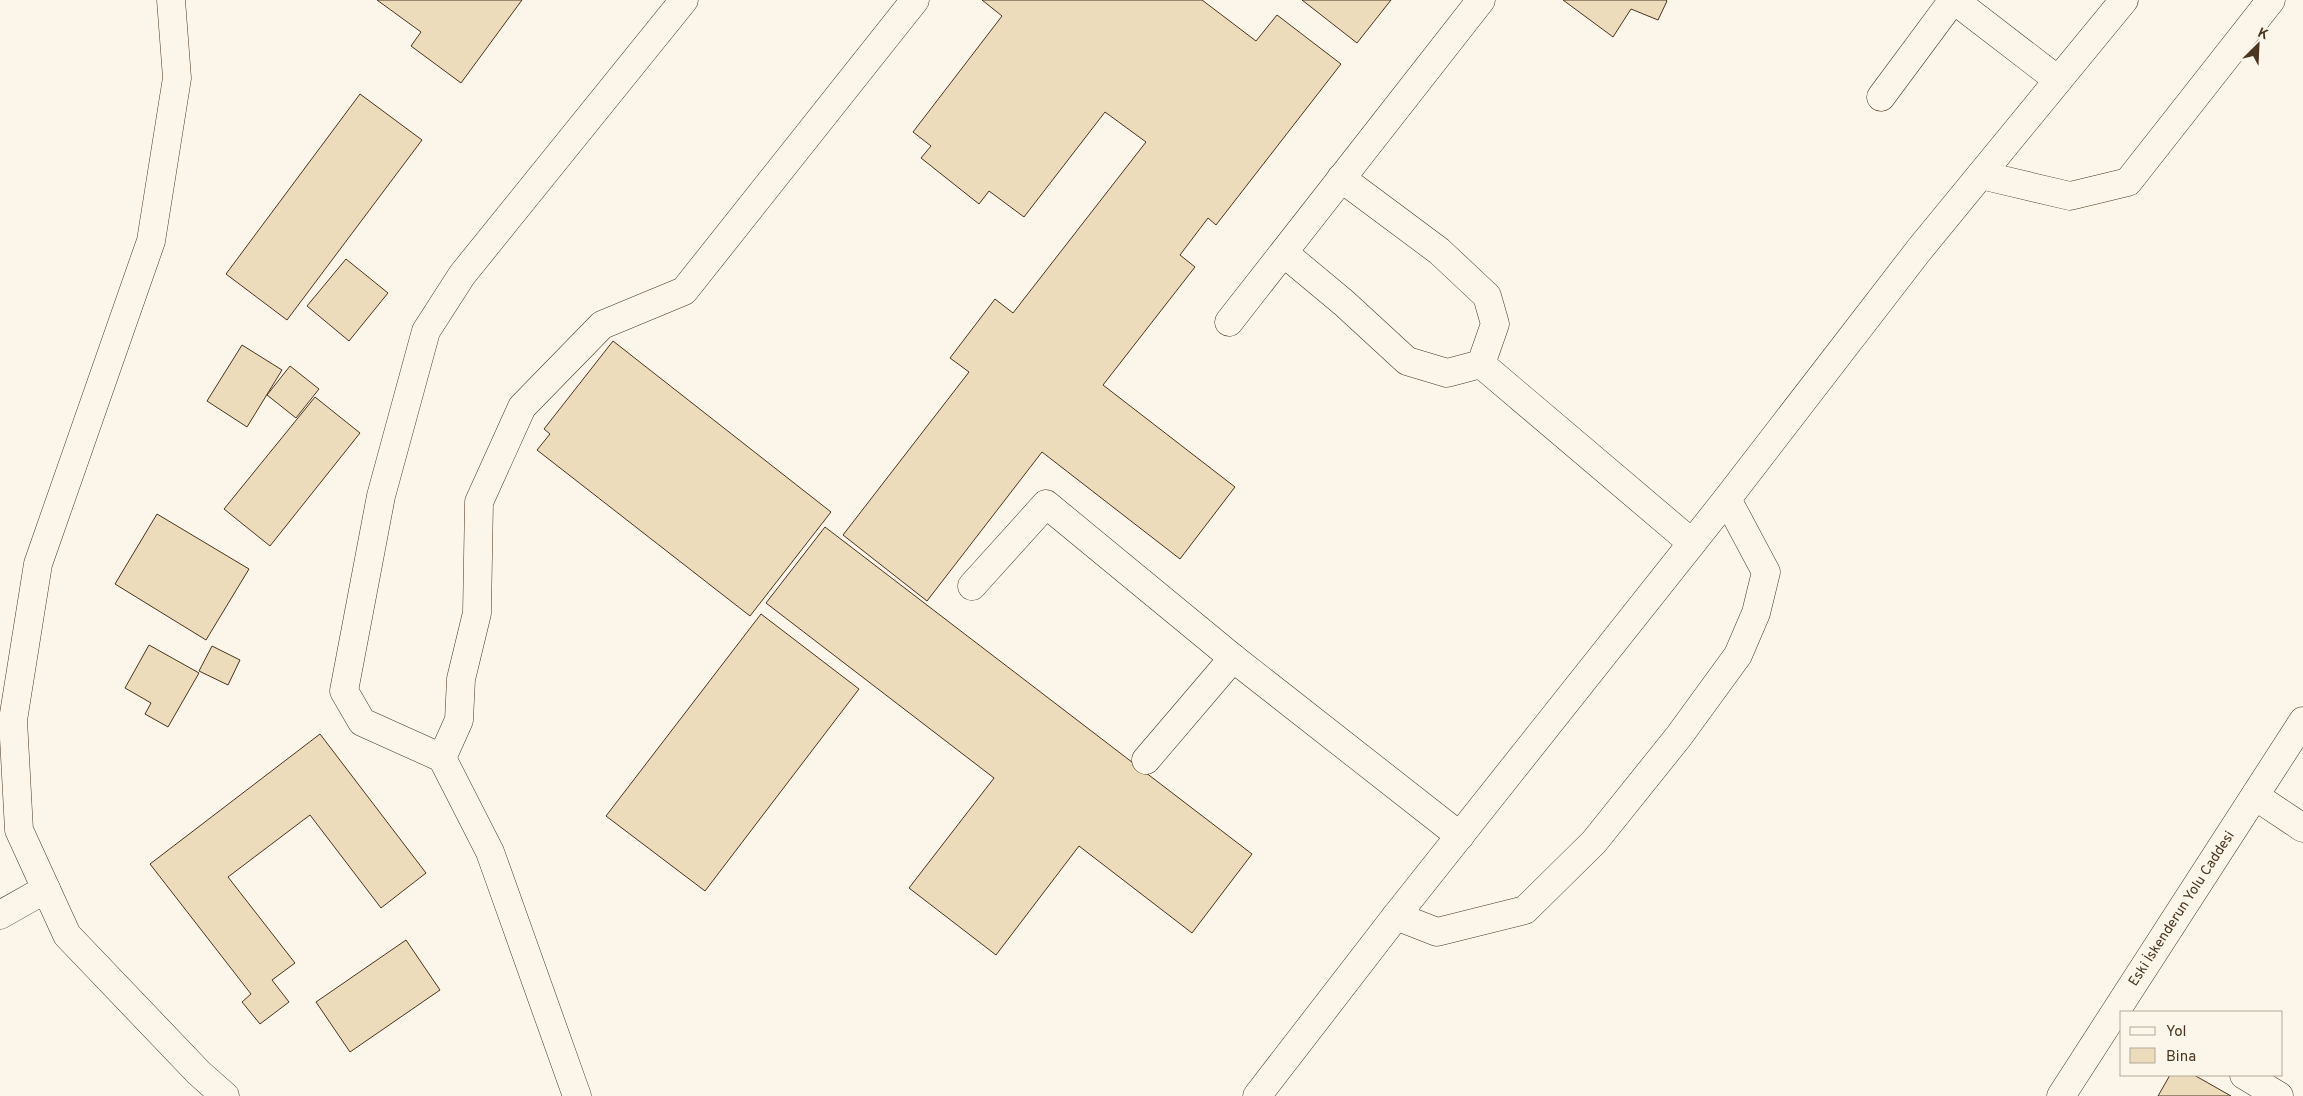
<svg xmlns="http://www.w3.org/2000/svg" width="2303" height="1096" font-family="Overpass,sans-serif">
	<rect width="100%" height="100%" fill="#fbf6e9"/>
	<!-- building -->
	<g fill="#ecdcbc" stroke="#4a3520">
		<path d="M377 0H522L461 83 411 46 421 32Z"/>
		<path d="M982 0H1202L1256 41 1277 15 1341 64 1216 225 1208 218 1180 255 1195 267 1103 385 1235 487 1180 559 1042 452 927 601 843 535 969 372 950 358 995 299 1013 313 1146 142 1105 112 1024 217 989 191 979 204 921 158 931 146 913 132 1002 16Z"/>
		<path d="M1302 0H1391L1357 43Z"/>
		<path d="M1563 0H1666L1667 1 1658 20 1631 9 1613 37Z"/>
		<path d="M360 94 422 140 287 320 226 274Z"/>
		<path d="M346 259 388 293 349 341 307 306Z"/>
		<path d="M613 341 831 512 750 616 537 450 550 434 544 429Z"/>
		<path d="M242 345 282 370 247 427 207 401Z"/>
		<path d="M290 366 319 389 296 418 267 395Z"/>
		<path d="M315 397 360 433 270 546 224 509Z"/>
		<path d="M157 514 249 569 206 640 115 584Z"/>
		<path d="M825 527 1252 854 1192 933 1079 846 996 955 909 888 994 778 766 603Z"/>
		<path d="M761 614 859 689 705 891 606 816Z"/>
		<path d="M149 645 199 673 168 727 145 714 151 703 125 688Z"/>
		<path d="M212 646 240 660 228 685 199 671Z"/>
		<path d="M320 734 426 873 381 908 310 815 228 877 295 963 272 980 289 1002 260 1024 242 1002 251 994 150 864Z"/>
		<path d="M406 940 440 990 350 1052 316 1002Z"/>
		<path d="M2170 1075H2194L2231 1096H2158Z"/>
	</g>
	<g fill="none" stroke-linecap="round" stroke-linejoin="round">
		<!-- minor casing -->
		<g stroke="#4a3520" stroke-width="29">
			<g id="minor">
				<path d="M171 0 177 78 151 241 38 564 13 720 19 830 67 935 199 1073 225 1096"/>
				<path d="M1954 0 2058 80"/>
				<path d="M1881 97 1953 0"/>
				<path d="M1981 175 2070 196 2128 182 2271 0"/>
				<path d="M1284 253 1344 303 1407 361 1447 373 1481 364 1495 324 1487 296 1439 251 1341 178"/>
				<path d="M1229 322 1481 0"/>
				<path d="M1481 364 1692 543"/>
				<path d="M972 586 1046 504 1233 658 1460 836"/>
				<path d="M442 758 459 720 461 679 477 613 479 502 522 407 602 325 684 291 915 0"/>
				<path d="M1146 760 1233 658"/>
				<path d="M2255 796 2303 828"/>
				<path d="M0 915 46 889"/>
				<path d="M1396 916 1437 932 1525 910 1594 842 1679 736 1738 655 1756 613 1766 572 1727 499"/>
				<path d="M2244 1075 2279 1096"/>
				<path d="M577 1096 490 852 442 758 362 722 344 691 381 496 426 331 462 275 684 0"/>
				<path d="M1257 1096 1396 916 1727 499 1919 250 2124 0"/>
				<path d="M2061 1096 2303 721"/>
			</g>
		</g>
		<!-- minor -->
		<use href="#minor" stroke="#fbf6e9" stroke-width="28"/>
	</g>
	<g text-anchor="middle" dominant-baseline="central" stroke-width="4" stroke-linejoin="round" paint-order="stroke">
		<!-- street labels -->
		<g font-size="14" fill="#4a3520" stroke="#fbf6e9">
			<text transform="translate(2182 909) rotate(-57)">Eski İskenderun Yolu Caddesi</text>
		</g>
	</g>
	<!-- legend -->
	<rect x="2120" y="1011" width="162" height="65" fill="#fbf6e9" stroke="#b4a999"/>
	<rect x="2130" y="1027" width="25" height="8" fill="#fbf6e9" stroke="#b4a999"/>
	<text x="2166" y="1036" font-size="15" fill="#4a3520">Yol</text>
	<rect x="2130" y="1048" width="25" height="15" fill="#ecdcbc" stroke="#b4a999"/>
	<text x="2166" y="1061" font-size="15" fill="#4a3520">Bina</text>
	<!-- north arrow -->
	<g transform="translate(2258 45) rotate(24)" stroke="#fbf6e9" stroke-width="4" paint-order="stroke">
	<path d="M0-4L9 19L0 12L-9 19Z" fill="#4a3520"/>
	<text y="-8" font-size="14" font-weight="bold" text-anchor="middle" fill="#4a3520">K</text>
	</g>
</svg>
